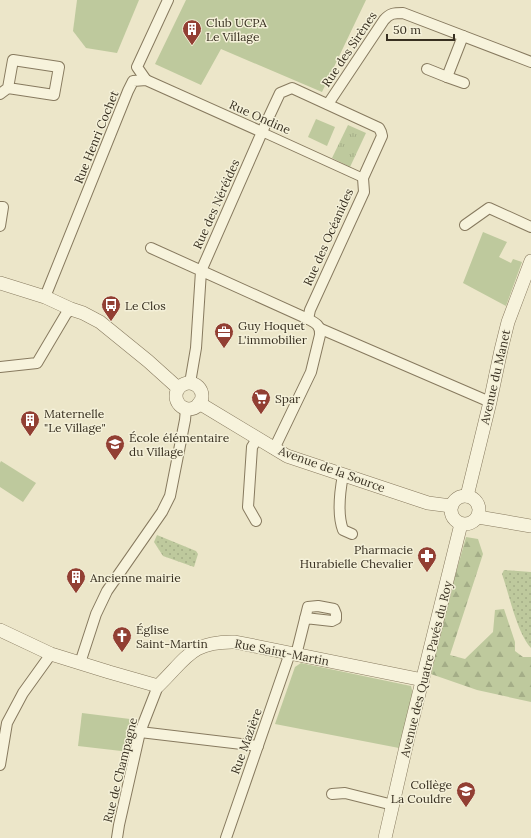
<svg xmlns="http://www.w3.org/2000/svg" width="531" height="838" font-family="Lora,serif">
	<defs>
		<pattern id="grass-dots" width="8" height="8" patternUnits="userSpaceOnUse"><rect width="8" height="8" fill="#bec99d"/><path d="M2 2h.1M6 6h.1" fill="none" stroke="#a4ad87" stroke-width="1.8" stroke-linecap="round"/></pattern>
		<pattern id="forest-firs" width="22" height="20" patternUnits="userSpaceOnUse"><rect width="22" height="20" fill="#bec99d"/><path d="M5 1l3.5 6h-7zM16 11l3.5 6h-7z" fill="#a4ad87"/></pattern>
		<pattern id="park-tufts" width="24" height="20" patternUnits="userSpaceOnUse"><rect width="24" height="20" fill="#bec99d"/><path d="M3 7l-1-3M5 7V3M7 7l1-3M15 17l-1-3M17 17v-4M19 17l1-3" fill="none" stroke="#a4ad87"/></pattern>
	</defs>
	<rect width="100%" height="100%" fill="#ece6c9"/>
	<!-- grass -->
	<g fill="url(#grass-dots)">
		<path d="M157 535 196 551 198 554 194 567 163 556 154 542Z"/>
		<path d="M504 570 531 572V648C517 633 509 594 502 574Z"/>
	</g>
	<!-- forest -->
	<path fill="url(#forest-firs)" d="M466 537 478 539 483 554 450 655 465 659 493 632 495 610 504 609 515 642V651L523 657H531V702L477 690 428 673Z"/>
	<!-- park -->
	<path fill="url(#park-tufts)" d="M348 125 366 133 350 167 332 158Z"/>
	<!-- garden -->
	<g fill="#bec99d">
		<path d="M77 0H139L117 53 86 48 73 31Z"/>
		<path d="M186 0H366L322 92 221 49 201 85 155 64Z"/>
		<path d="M316 119 335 127 327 146 308 137Z"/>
		<path d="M483 232 507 242 499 257 511 263 513 259 522 262 506 306 463 283Z"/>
		<path d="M1 461 36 483 23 502 0 487V463Z"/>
		<path d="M301 663 411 686 413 694 399 748 275 724 295 667Z"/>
		<path d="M82 713 138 720 130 752 78 746Z"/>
	</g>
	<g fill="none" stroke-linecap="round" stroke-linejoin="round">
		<!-- pedestrian casing -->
		<g stroke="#877a5f" stroke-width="10">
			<path id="pedestrian" d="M262 132 363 178"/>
		</g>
		<!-- minor casing -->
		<g stroke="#877a5f" stroke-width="12">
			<g id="minor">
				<path d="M427 69 447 77 463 36"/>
				<path d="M447 77 464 83"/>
				<path d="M146 80 137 67 168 0"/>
				<path d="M0 94 8 88 54 95 59 67 13 60 8 88"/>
				<path d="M328 104 384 20C390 13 394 13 403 13L531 62"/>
				<path d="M0 207H3L0 226"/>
				<path d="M465 225 489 208 531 227"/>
				<path d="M151 248 308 319 310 310 364 192 363 178 382 136 381 132 379 128 292 88 280 93 266 123 201 271 196 348 190 383"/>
				<path d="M45 297 128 91 133 81 146 80 262 132"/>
				<path d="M321 329 490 402"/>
				<path d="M0 367 37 363 66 314 71 309"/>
				<path d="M274 449 311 372 320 335C321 326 316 323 308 319"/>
				<path d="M343 475C340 491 337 514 343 530L352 534"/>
				<path d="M256 521 248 507 252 447 257 439"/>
				<path d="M296 655 308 607 318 606 334 609 336 614V619L332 621 305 618"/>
				<path d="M80 663 96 614 107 591 162 512 170 496 185 420 186 409"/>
				<path d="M140 732 258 746"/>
				<path d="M0 765 7 723 23 693 51 654"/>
				<path d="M332 794 345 793 393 805"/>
				<path d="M117 838 119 825 140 732 158 686"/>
				<path d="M226 838 290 653"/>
			</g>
		</g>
		<!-- tertiary casing -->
		<g stroke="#877a5f" stroke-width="14">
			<g id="tertiary">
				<path d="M0 283 45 297 71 309 83 313 100 322 148 361 178 388"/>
				<circle cx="189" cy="396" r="13"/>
				<path d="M199 403 287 456 428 503 451 506"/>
				<circle cx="465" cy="510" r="14"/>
				<path d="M467 496 490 402 501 350 508 322 531 261"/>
				<path d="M478 517 531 526"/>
				<path d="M0 630 51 654 109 672 158 686C187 658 191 641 235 642L423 680"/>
				<path d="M385 838 408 738 461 524"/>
			</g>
		</g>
		<!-- pedestrian -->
		<use href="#pedestrian" stroke="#f7f3dc" stroke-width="8"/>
		<!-- minor -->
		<use href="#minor" stroke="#f7f3dc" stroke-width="10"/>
		<!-- tertiary -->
		<use href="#tertiary" stroke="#f7f3dc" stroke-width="13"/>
	</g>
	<!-- icons -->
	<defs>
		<g id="building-pin" transform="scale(1)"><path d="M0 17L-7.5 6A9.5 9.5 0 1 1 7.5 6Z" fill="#923f33" stroke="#f4f0d8"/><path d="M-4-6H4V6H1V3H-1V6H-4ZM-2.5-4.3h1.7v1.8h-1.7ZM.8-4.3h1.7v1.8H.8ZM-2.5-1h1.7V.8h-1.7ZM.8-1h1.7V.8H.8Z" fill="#fff"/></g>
		<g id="bus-pin" transform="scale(1)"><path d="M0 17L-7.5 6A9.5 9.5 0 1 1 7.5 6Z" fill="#923f33" stroke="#f4f0d8"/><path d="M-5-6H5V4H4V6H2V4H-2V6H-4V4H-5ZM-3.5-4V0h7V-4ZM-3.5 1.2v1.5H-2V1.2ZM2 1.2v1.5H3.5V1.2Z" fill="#fff"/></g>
		<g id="office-pin" transform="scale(1)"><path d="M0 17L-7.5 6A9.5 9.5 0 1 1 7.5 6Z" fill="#923f33" stroke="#f4f0d8"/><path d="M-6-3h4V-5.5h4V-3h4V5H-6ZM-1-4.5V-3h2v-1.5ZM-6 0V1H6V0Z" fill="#fff"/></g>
		<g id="supermarket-pin" transform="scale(1)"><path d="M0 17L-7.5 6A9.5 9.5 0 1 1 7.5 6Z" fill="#923f33" stroke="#f4f0d8"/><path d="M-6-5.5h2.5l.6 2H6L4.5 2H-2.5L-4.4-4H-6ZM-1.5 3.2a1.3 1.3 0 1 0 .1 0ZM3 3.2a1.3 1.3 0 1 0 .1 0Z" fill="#fff"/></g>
		<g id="school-pin" transform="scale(1)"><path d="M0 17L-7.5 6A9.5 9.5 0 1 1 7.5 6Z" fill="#923f33" stroke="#f4f0d8"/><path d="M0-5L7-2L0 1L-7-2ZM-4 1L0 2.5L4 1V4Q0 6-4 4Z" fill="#fff"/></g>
		<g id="pharmacy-pin" transform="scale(1)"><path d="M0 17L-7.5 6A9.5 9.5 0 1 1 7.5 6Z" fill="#923f33" stroke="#f4f0d8"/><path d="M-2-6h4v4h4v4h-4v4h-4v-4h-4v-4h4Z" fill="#fff"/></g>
		<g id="church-pin" transform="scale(1)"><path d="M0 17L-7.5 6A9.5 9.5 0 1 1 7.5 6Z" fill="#923f33" stroke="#f4f0d8"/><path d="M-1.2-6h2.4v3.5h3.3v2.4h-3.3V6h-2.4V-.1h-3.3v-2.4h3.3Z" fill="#fff"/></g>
	</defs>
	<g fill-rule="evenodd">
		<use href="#building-pin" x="192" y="29"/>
		<use href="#bus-pin" x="111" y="305"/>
		<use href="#office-pin" x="224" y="332"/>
		<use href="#supermarket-pin" x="261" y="398"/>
		<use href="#building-pin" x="30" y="420"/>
		<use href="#school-pin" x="115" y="444"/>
		<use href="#pharmacy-pin" x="427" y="556"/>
		<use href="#building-pin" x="76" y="577"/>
		<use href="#church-pin" x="122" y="636"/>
		<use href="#school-pin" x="466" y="791"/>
	</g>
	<g text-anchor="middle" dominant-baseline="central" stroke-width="3" stroke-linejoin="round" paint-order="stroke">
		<!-- poi labels -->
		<g font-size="12" fill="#383021" stroke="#f4f0d8" text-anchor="start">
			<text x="206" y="22">Club UCPA<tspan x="206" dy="14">Le Village</tspan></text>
			<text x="125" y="305">Le Clos</text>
			<text x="238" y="325">Guy Hoquet<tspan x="238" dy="14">L'immobilier</tspan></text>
			<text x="275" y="398">Spar</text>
			<text x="44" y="413">Maternelle<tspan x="44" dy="14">"Le Village"</tspan></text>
			<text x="129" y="437">École élémentaire<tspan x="129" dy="14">du Village</tspan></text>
			<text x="413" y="549" text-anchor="end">Pharmacie<tspan x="413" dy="14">Hurabielle Chevalier</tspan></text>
			<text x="90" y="577">Ancienne mairie</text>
			<text x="136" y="629">Église<tspan x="136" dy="14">Saint-Martin</tspan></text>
			<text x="452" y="784" text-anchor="end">Collège<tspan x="452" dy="14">La Couldre</tspan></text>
		</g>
		<!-- street labels -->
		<g font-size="12" fill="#383021" stroke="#f4f0d8">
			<text transform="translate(349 49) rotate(-56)">Rue des Sirènes</text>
			<text transform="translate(260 117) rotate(24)">Rue Ondine</text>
			<text transform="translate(96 137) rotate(-68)">Rue Henri Cochet</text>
			<text transform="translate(216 204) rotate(-66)">Rue des Néréides</text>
			<text transform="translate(328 237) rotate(-66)">Rue des Océanides</text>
			<text transform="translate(495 377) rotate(-77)">Avenue du Manet</text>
			<text transform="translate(332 469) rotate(20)">Avenue de la Source</text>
			<text transform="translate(282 652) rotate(11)">Rue Saint-Martin</text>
			<text transform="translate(426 669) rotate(-76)">Avenue des Quatre Pavés du Roy</text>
			<text transform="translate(246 741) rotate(-70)">Rue Mazière</text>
			<text transform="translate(120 770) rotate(-76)">Rue de Champagne</text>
		</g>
	</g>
	<!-- scale -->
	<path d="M387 34v6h67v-6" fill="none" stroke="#383021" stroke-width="2"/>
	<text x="393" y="34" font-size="12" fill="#383021" stroke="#f4f0d8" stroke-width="3" paint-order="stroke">50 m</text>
</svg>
